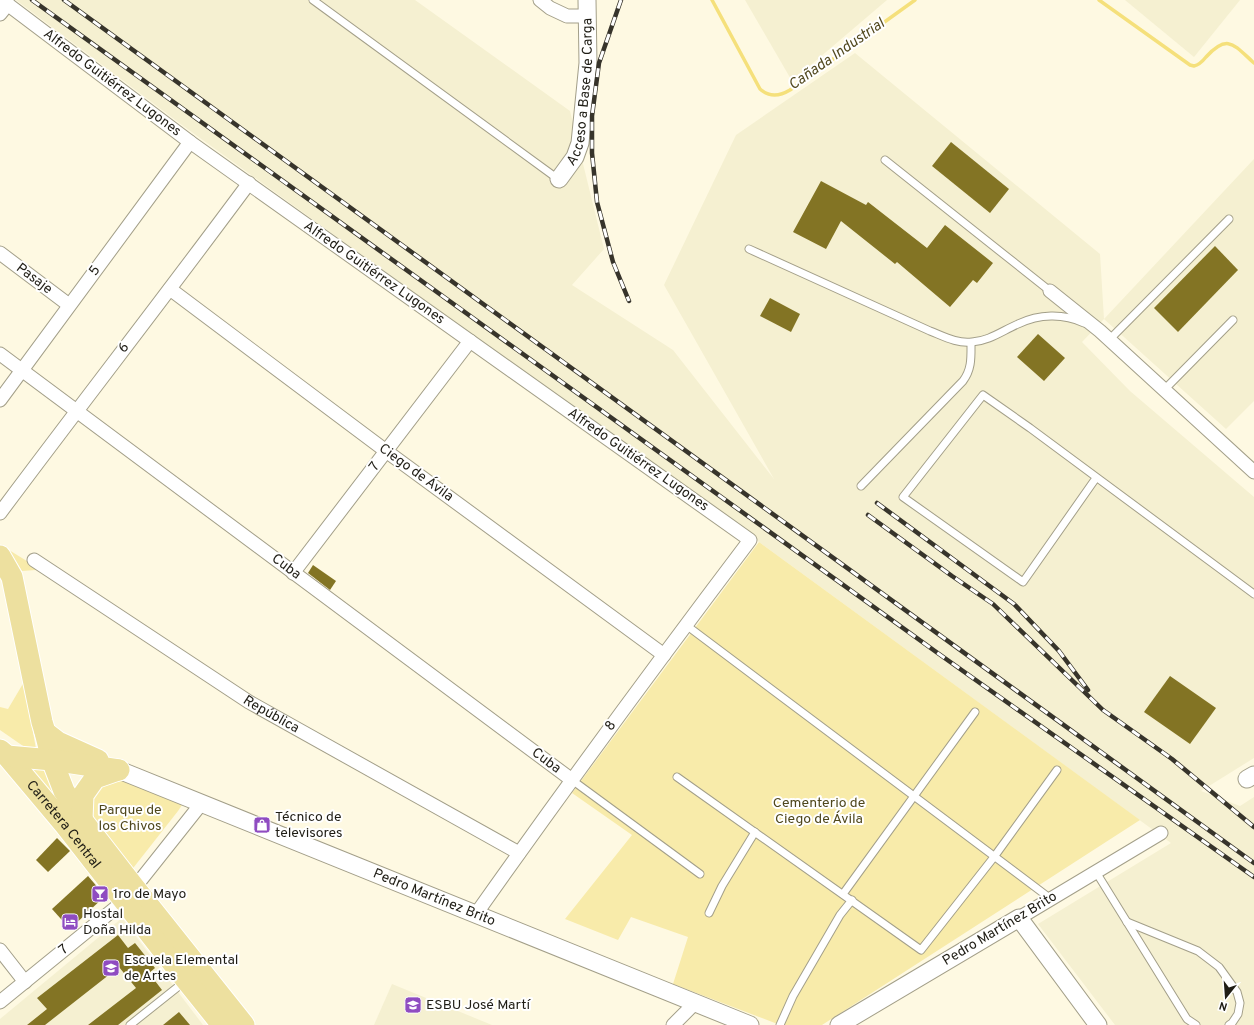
<svg xmlns="http://www.w3.org/2000/svg" width="1254" height="1025" font-family="Overpass,sans-serif">
	<rect width="100%" height="100%" fill="#fef9e2"/>
	<!-- built -->
	<g fill="#f5f0d1">
		<path d="M16 0H415L570 111 604 249 572 285 673 350 774 479 664 285 736 135 855 53 1100 254 1104 319 1254 159V401L1226 429 1104 319 1082 342 1130 391 1254 497V758L1201 791 1240 806 1254 797V1025H1115L1038 924 1171 843 759 542 182 125Z"/>
		<path d="M745 0H887L792 81Z"/>
		<path d="M1125 0H1240L1194 57Z"/>
		<path d="M122 918 203 1025H0V1019Z"/>
		<path d="M392 984 492 1025H374Z"/>
	</g>
	<!-- green -->
	<g fill="#f8ebaa">
		<path d="M759 542 1140 820 822 1025H780L673 984 688 937 631 917 618 940 565 919 632 835 572 793Z"/>
		<path d="M9 550 30 563 36 570 22 571Z"/>
		<path d="M24 682 36 749 26 748 0 730V707L8 709Z"/>
		<path d="M31 767 44 768 70 818 31 770Z"/>
		<path d="M110 780 126 781 179 802 182 805 178 811 130 872 92 817 89 795Z"/>
	</g>
	<g fill="none" stroke-linecap="round" stroke-linejoin="round">
		<!-- stream -->
		<g stroke="#f5e07b" stroke-width="3.5">
			<path d="M712 0 760 89C770 98 780 96 790 90L915 0"/>
			<path d="M1099 0 1190 65 1194 66C1199 65 1202 62 1206 57 1228 33 1234 45 1254 63"/>
		</g>
	</g>
	<!-- building -->
	<g fill="#837424">
		<path d="M951 142 1009 189 990 213 932 166Z"/>
		<path d="M821 181 866 205 868 202 927 248 945 225 993 263 977 283 973 280 950 307 897 262 895 264 841 221 826 249 793 232Z"/>
		<path d="M1215 246 1238 270 1178 332 1154 308Z"/>
		<path d="M770 298 800 314 791 332 760 316Z"/>
		<path d="M1038 334 1065 358 1044 381 1017 357Z"/>
		<path d="M313 565 336 581 330 590 308 573Z"/>
		<path d="M1170 676 1216 708 1190 744 1144 712Z"/>
		<path d="M57 838 70 851 48 872 36 860Z"/>
		<path d="M88 876 105 896 70 929 52 909Z"/>
		<path d="M118 935 128 948 135 943 155 968 149 973 162 990 118 1025H88L136 988 119 967 45 1025H27L47 1009 37 998Z"/>
		<path d="M179 1012 190 1025H163Z"/>
	</g>
	<g fill="none" stroke-linecap="round" stroke-linejoin="round">
		<!-- service casing -->
		<g stroke="#a39f89" stroke-width="9">
			<g id="service">
				<path d="M313 0 558 179"/>
				<path d="M885 160 1050 291"/>
				<path d="M749 249 930 331C943 336 957 344 972 342 989 341 1002 331 1018 324 1039 314 1063 313 1084 323"/>
				<path d="M1110 339 1229 219"/>
				<path d="M1164 390 1233 320"/>
				<path d="M1096 478 1023 582 903 497 983 395 1030 428 1254 594"/>
				<path d="M861 486 963 381C972 369 971 357 971 343"/>
				<path d="M686 625 1051 899"/>
				<path d="M677 777 921 950 994 857 1057 770"/>
				<path d="M572 780 700 874"/>
				<path d="M1096 872 1187 1019 1196 1025"/>
				<path d="M843 894 975 712"/>
				<path d="M709 913 722 886 755 832"/>
				<path d="M1127 922 1198 951 1219 967 1237 992 1240 1003 1238 1014 1232 1023 1229 1025"/>
				<path d="M130 1025 184 982"/>
				<path d="M780 1025 793 996 840 915 852 900"/>
			</g>
		</g>
		<!-- minor casing -->
		<g stroke="#a39f89" stroke-width="15">
			<g id="minor">
				<path d="M2 0 190 142 750 540C657 663 565 788 476 914"/>
				<path d="M540 0 550 8 567 16H588"/>
				<path d="M0 14 8 4"/>
				<path d="M0 253 69 305"/>
				<path d="M170 289 386 451 664 655"/>
				<path d="M1050 291 1100 331 1254 472"/>
				<path d="M0 354 572 780"/>
				<path d="M0 400 190 142"/>
				<path d="M0 513C82 403 167 294 249 183"/>
				<path id="s1" d="M34 560 249 702 519 853"/>
				<path d="M293 573 470 341"/>
				<path d="M1019 918 1161 833"/>
				<path d="M0 950 25 982"/>
				<path d="M0 1002 124 901 201 804"/>
				<path d="M673 1025 695 1003"/>
			</g>
		</g>
		<!-- tertiary casing -->
		<g stroke="#a39f89" stroke-width="19">
			<g id="tertiary">
				<path id="s2" d="M559 179 575 157 580 143 588 63 587 0"/>
				<path id="s3" d="M119 770 750 1025"/>
				<path d="M1247 779 1254 775"/>
				<path d="M839 1025 1019 918 1098 1025"/>
			</g>
		</g>
		<!-- primary casing -->
		<g stroke="#fff" stroke-width="23">
			<g id="primary">
				<path d="M0 556 12 577 42 722 45 732 52 760 64 791 82 820 134 887 244 1025"/>
				<path d="M45 732 58 742 98 760"/>
				<path id="s4" d="M0 750 7 756 65 825 186 980 222 1025"/>
				<path d="M7 756 52 760 119 770"/>
				<path d="M82 820 83 795 95 778 118 770"/>
			</g>
		</g>
		<!-- service -->
		<use href="#service" stroke="#fff" stroke-width="7"/>
		<!-- minor -->
		<use href="#minor" stroke="#fff" stroke-width="13"/>
		<!-- tertiary -->
		<use href="#tertiary" stroke="#fff" stroke-width="17"/>
		<!-- primary -->
		<use href="#primary" stroke="#ede09f" stroke-width="21"/>
		<!-- rail casing -->
		<g stroke="#37342b" stroke-width="4.5">
			<g id="rail">
				<path d="M32 0 939 654 1254 877"/>
				<path d="M64 0 1254 863"/>
				<path d="M621 0 599 63 592 116V153L597 202 613 262 629 301"/>
				<path d="M877 503 1014 604 1059 651 1088 690"/>
				<path d="M868 515 952 576 993 604 1103 710 1172 759 1254 827"/>
			</g>
		</g>
		<!-- rail -->
		<use href="#rail" stroke="#fff" stroke-width="3" stroke-dasharray="9" stroke-linecap="butt"/>
	</g>
	<!-- icons -->
	<defs>
		<g id="shop-square" transform="scale(0.9)"><rect x="-9" y="-9" width="18" height="18" rx="4" fill="#8f4cc1" stroke="#fff"/><path d="M-5-2.5h2.3a2.7 3.5 0 0 1 5.4 0H5L5.5 6h-11ZM-1.5-2.5h3a1.5 2.3 0 0 0-3 0Z" fill="#fff"/></g>
		<g id="bar-square" transform="scale(0.9)"><rect x="-9" y="-9" width="18" height="18" rx="4" fill="#8f4cc1" stroke="#fff"/><path d="M-6-5H6L.8 .8V4.5H3.5V6h-7V4.5H-.8V.8Z" fill="#fff"/></g>
		<g id="hotel-square" transform="scale(0.9)"><rect x="-9" y="-9" width="18" height="18" rx="4" fill="#8f4cc1" stroke="#fff"/><path d="M-6-4.5h1.5V1H6V5H4.5V3h-9V5H-6ZM-4 0a1.8 1.8 0 1 1 3.6 0ZM.5 0V-2.5h3Q6-2.5 6 0Z" fill="#fff"/></g>
		<g id="school-square" transform="scale(0.9)"><rect x="-9" y="-9" width="18" height="18" rx="4" fill="#8f4cc1" stroke="#fff"/><path d="M0-5L7-2L0 1L-7-2ZM-4 1L0 2.5L4 1V4Q0 6-4 4Z" fill="#fff"/></g>
	</defs>
	<g fill-rule="evenodd">
		<use href="#shop-square" x="262" y="825"/>
		<use href="#bar-square" x="100" y="894"/>
		<use href="#hotel-square" x="70" y="922"/>
		<use href="#school-square" x="111" y="968"/>
		<use href="#school-square" x="413" y="1005"/>
	</g>
	<g text-anchor="middle" dominant-baseline="central" stroke-width="4" stroke-linejoin="round" paint-order="stroke">
		<!-- street labels -->
		<g font-size="14" fill="#1f1d15" stroke="#fff">
			<text transform="translate(112 83) rotate(37)">Alfredo Guitiérrez Lugones</text>
			<text stroke="none"><textPath href="#s2" startOffset="93">Acceso a Base de Carga</textPath></text>
			<text transform="translate(95 271) rotate(-53)">5</text>
			<text transform="translate(374 273) rotate(35)">Alfredo Guitiérrez Lugones</text>
			<text transform="translate(34 279) rotate(37)">Pasaje</text>
			<text transform="translate(124 348) rotate(-52)">6</text>
			<text transform="translate(638 460) rotate(35)">Alfredo Guitiérrez Lugones</text>
			<text transform="translate(375 467) rotate(-53)">7</text>
			<text transform="translate(416 473) rotate(36)">Ciego de Ávila</text>
			<text transform="translate(286 567) rotate(37)">Cuba</text>
			<text stroke="none"><textPath href="#s1" startOffset="283">República</textPath></text>
			<text transform="translate(611 726) rotate(-54)">8</text>
			<text transform="translate(546 761) rotate(37)">Cuba</text>
			<text stroke="none"><textPath href="#s4" startOffset="98">Carretera Central</textPath></text>
			<text stroke="none"><textPath href="#s3" startOffset="340">Pedro Martínez Brito</textPath></text>
			<text transform="translate(1000 929) rotate(-31)">Pedro Martínez Brito</text>
			<text transform="translate(64 950) rotate(-39)">7</text>
		</g>
		<!-- park labels -->
		<g font-size="14" fill="#4f471c" stroke="#fff">
			<text x="819" y="803">Cementerio de<tspan x="819" dy="16">Ciego de Ávila</tspan></text>
			<text x="130" y="810">Parque de<tspan x="130" dy="16">los Chivos</tspan></text>
		</g>
		<!-- poi labels -->
		<g font-size="14" fill="#1f1d15" stroke="#fff" text-anchor="start">
			<text x="275" y="817">Técnico de<tspan x="275" dy="16">televisores</tspan></text>
			<text x="113" y="894">1ro de Mayo</text>
			<text x="83" y="914">Hostal<tspan x="83" dy="16">Doña Hilda</tspan></text>
			<text x="124" y="960">Escuela Elemental<tspan x="124" dy="16">de Artes</tspan></text>
			<text x="426" y="1005">ESBU José Martí</text>
		</g>
		<!-- water labels -->
		<g font-size="15" font-style="italic" fill="#52491f" stroke="#fff">
			<text transform="translate(837 55) rotate(-35)">Cañada Industrial</text>
		</g>
	</g>
	<!-- north arrow -->
	<g transform="translate(1226 997) rotate(197)" stroke="#ffffff" stroke-width="3" paint-order="stroke">
	<path d="M0-3L7 15L0 10L-7 15Z" fill="#1f1d15"/>
	<text y="-6" font-size="11" font-weight="bold" text-anchor="middle" fill="#1f1d15">N</text>
	</g>
</svg>
